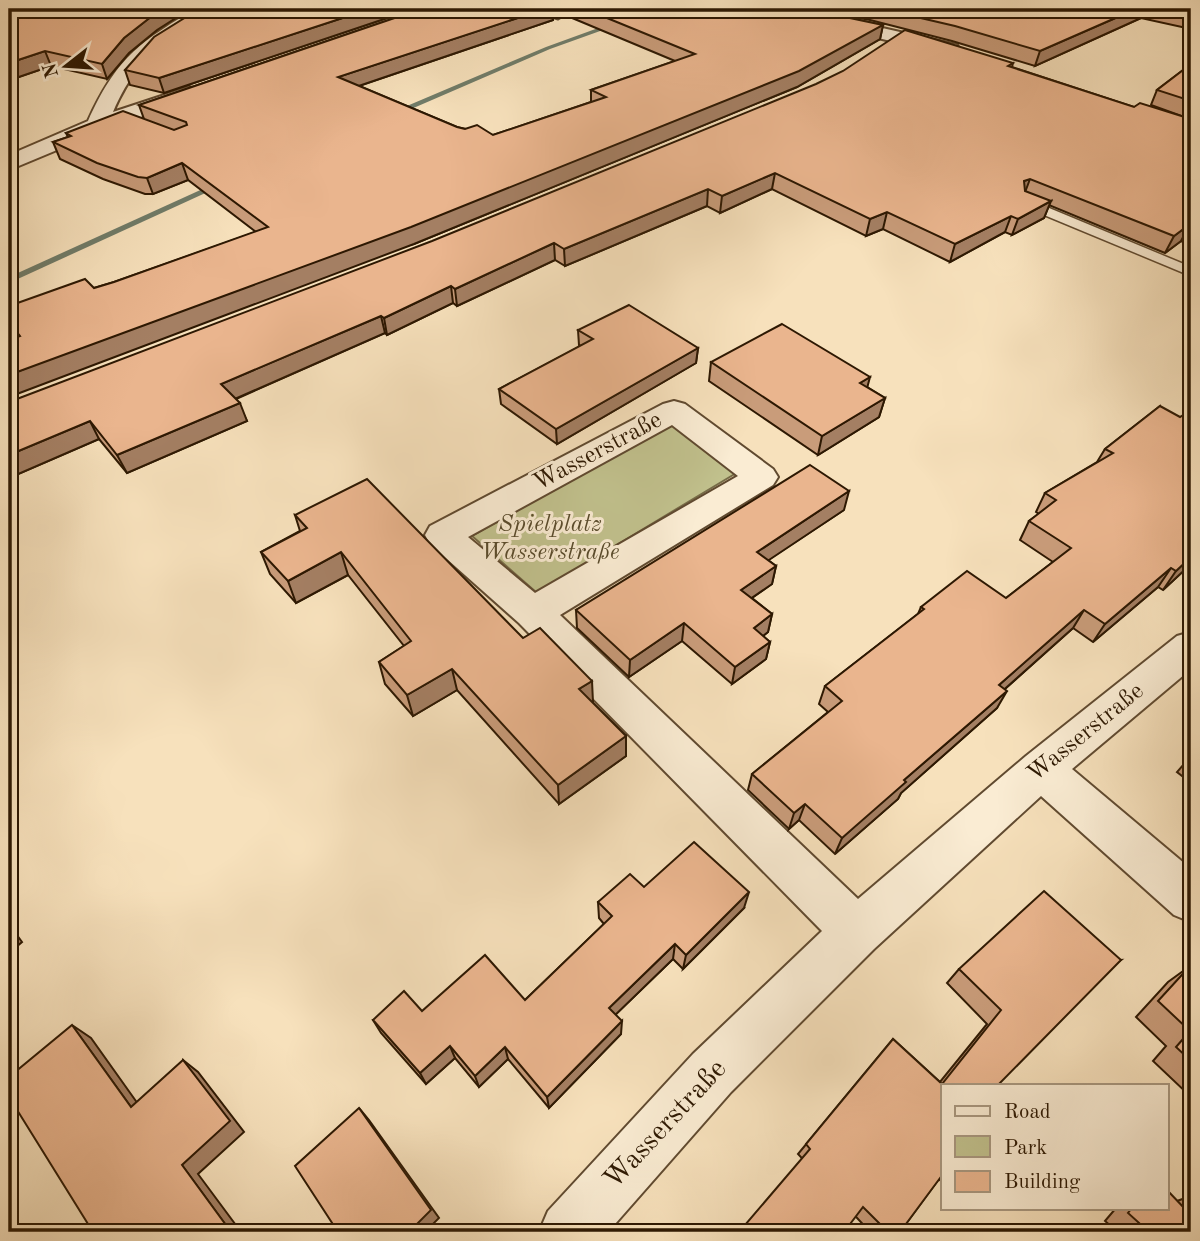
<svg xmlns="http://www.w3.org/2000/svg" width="1200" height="1241" font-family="'Old Standard TT',serif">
	<rect width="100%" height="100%" fill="#f7e1bc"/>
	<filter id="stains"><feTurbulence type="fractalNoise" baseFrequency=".00286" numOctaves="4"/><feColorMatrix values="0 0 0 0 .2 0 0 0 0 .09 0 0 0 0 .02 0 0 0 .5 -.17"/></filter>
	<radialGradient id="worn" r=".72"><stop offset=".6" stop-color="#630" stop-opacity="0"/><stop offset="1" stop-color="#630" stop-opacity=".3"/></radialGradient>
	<!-- green -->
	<path fill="#c1c18d" stroke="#776c48" stroke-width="2" d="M672 423 738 472 537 593 472 536Z"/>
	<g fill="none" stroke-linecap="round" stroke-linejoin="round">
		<!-- stream -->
		<g fill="#707c69" fill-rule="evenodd">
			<path d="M612 23 614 26 550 49 395 116 388 114 546 47Z"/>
			<path d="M218 182 225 184 9 283V277Z"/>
		</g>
		<!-- service casing -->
		<g stroke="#604a30" stroke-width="3">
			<g id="service">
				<path d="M529 9H543L563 16 558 19Z"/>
				<path d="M1025 198 1191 267V276L1020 205V199Z"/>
			</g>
		</g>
		<!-- minor casing -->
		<g stroke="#604a30" stroke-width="4">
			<g id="minor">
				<path d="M195 9H216C207 20 191 26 179 33 146 54 128 77 113 112L189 87 196 89 199 93 196 97 105 130 9 170V155L88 121C116 59 138 43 195 9Z"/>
				<path d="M674 401 685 404 773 469 778 477 773 485 560 615 858 899 1026 756 1177 636 1191 632V669L1072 769 1191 869V922L1174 915 1041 796 874 949 731 1092 608 1232H539L548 1211 693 1054 822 931 519 623 430 544 425 535 430 526 663 404ZM672 425 738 476 535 593 468 537Z"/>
			</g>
		</g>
		<!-- tertiary casing -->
		<g stroke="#604a30" stroke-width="4">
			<path id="tertiary" d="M769 9H799L957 45 959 49 950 55 772 13Z"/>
		</g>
		<!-- service -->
		<use href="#service" fill="#faecd3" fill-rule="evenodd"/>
		<!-- minor -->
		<use href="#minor" fill="#faecd3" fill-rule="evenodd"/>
		<!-- tertiary -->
		<use href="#tertiary" fill="#faecd3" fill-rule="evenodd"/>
	</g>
	<!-- wall -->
	<g fill="#c99c7a" stroke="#2d1802" stroke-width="2" fill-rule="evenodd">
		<path d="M9 9 157 30 129 53 107 79 51 66 10 80 9 79Z"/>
		<path d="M199 9H414L164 93 130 85 125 70Z"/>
		<path d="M421 9H807L883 25 880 39 797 87 414 244 16 337 9 327V306L94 288 114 282 256 232 188 180 153 194H145L103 179 60 159 53 142 68 137 66 133 144 119 139 105ZM553 10 675 61 591 90V102L493 135 457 127 359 86 553 20Z"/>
		<path d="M811 9H1191V29L1141 18 1035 66 952 41 870 20Z"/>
		<path d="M1013 63 1012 67 1134 107 1187 118 1151 105 1157 90 1191 64V246L1181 241 1165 253 1049 205 1044 218 1012 235 1005 232 950 262 883 229 866 236 772 189 720 213 707 206 565 266 555 260 457 306 453 303 387 335 385 333 236 399 247 421 127 473 99 439 16 475 9 464V402Z"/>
		<path d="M578 330 698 348 696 363 557 444 501 404 499 389 581 346 579 345Z"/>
		<path d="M711 362 867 387 885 398 879 417 818 455 709 381Z"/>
		<path d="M1160 406 1191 564 1163 590 1158 587 1093 642 1073 628 1005 689 997 708 901 793 898 799 835 854 799 820 789 829 748 790 752 774 828 712 819 704 825 686 918 614 921 607 1006 598 1053 562 1020 540 1029 521 1039 514 1036 512 1045 493 1097 462 1105 449Z"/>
		<path d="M844 510 768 560 776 566 772 584 752 598 772 614 768 632 763 636 770 642 766 659 732 684 682 641 629 677 577 628 576 610Z"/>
		<path d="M295 515 523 638 592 681V702L626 736V756L559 804 457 690 413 716 385 684 379 662 404 646 348 575 296 603 270 574 261 552 300 531Z"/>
		<path d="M1191 756V783L1177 772Z"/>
		<path d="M644 887 744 908 683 969 673 959 615 1015 621 1034 549 1108 508 1059 479 1087 455 1058 426 1084 381 1033 373 1020 422 1011 525 1000 604 924 599 918 598 902Z"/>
		<path d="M1121 960 943 1085V1183L939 1179 900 1232H870L798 1154 893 1039 940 1082 987 1024 947 983 959 969Z"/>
		<path d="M1190 966 1191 967V1097L1153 1061 1166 1046 1136 1017 1168 982Z"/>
		<path d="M1191 1196V1232H1118L1105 1221 1116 1208H1167L1177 1201Z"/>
	</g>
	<!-- shaded-wall -->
	<g fill="#a47f63" stroke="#2d1802" stroke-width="2">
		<path d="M164 9H190L157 30 129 53 107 79 102 64 124 38 152 16Z"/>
		<path d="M370 9H414L164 93 159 78Z"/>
		<path d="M545 9H553V20L341 92 338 77Z"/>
		<path d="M1136 9H1144L1141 18 1035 66 1040 51Z"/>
		<path d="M883 25 880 39 797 87 414 244 9 397V375Z"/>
		<path d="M45 51 51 66 10 80 9 77V63Z"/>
		<path d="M182 163 188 180 153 194 147 178Z"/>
		<path d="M775 173 772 189 720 213 722 196Z"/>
		<path d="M1030 179 1024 195V181Z"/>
		<path d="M708 189 707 206 565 266 564 249Z"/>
		<path d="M1051 201 1044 218 1012 235 1018 219Z"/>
		<path d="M887 212 883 229 866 236 870 219Z"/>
		<path d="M1011 216 1005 232 950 262 955 244Z"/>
		<path d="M1190 224 1181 241 1165 253 1174 236Z"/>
		<path d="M554 243 555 260 457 306 455 289Z"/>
		<path d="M451 286 453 303 387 335 384 318Z"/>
		<path d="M381 316 385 333 228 402 221 384Z"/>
		<path d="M698 348 696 363 557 444 556 429Z"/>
		<path d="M870 377 865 396 860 383Z"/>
		<path d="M885 398 879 417 818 455 822 436Z"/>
		<path d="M240 403 247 421 127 473 117 455Z"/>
		<path d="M90 421 99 439 16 475 9 463V455Z"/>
		<path d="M849 491 844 510 754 570 757 552Z"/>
		<path d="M341 552 348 575 296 603 288 581Z"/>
		<path d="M1191 557V564L1163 590 1176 571Z"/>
		<path d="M776 566 772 584 737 608 741 590Z"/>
		<path d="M1171 568 1158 587 1093 642 1105 624Z"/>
		<path d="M1084 610 1073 628 989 703 999 685Z"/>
		<path d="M772 614 768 632 750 646 754 628Z"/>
		<path d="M684 623 682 641 629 677 630 660Z"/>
		<path d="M770 642 766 659 732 684 735 667Z"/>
		<path d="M452 669 457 690 413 716 407 695Z"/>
		<path d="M592 681 593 702 580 710 579 689Z"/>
		<path d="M1007 691 997 708 901 793 898 799 835 854 842 838 904 780Z"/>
		<path d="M626 736V756L559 804 558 785Z"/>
		<path d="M805 804 799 820 789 829 794 813Z"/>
		<path d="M749 892 744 908 683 969 686 955Z"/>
		<path d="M9 924 22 942 9 953Z"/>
		<path d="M675 944 673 959 609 1021V1008Z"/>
		<path d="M622 1021 621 1034 549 1108 547 1097Z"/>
		<path d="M72 1025 91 1038 148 1118 131 1107Z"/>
		<path d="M450 1046 455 1058 426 1084 420 1073Z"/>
		<path d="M505 1047 508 1059 479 1087 475 1076Z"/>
		<path d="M183 1060 198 1072 244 1132 198 1174 241 1232H231L182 1165Z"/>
		<path d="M359 1108 369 1120 439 1218 425 1232H409Z"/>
	</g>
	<!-- building -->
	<g fill="#eab58e" stroke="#2d1802" stroke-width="2">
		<path d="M9 9H164L152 16 124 38 102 64 45 51 9 63Z"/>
		<path d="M199 9H370L159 78 125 70 154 37Z"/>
		<path d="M421 9H545L338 77 457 127 465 129 477 125 493 135 606 97 591 90 695 54 585 9H807L883 25 799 71 411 227 9 375V340L20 336 9 322V306L85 279 94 288 114 282 268 227 182 163 147 178 138 177 97 163 53 142 71 136 66 133 123 111 174 130 187 125 186 122 139 105Z"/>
		<path d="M882 9H1136L1040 51 955 26Z"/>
		<path d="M1169 9H1191V13Z"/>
		<path d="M905 30 1013 63 1008 66 1134 107 1140 103 1191 119V225L1190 224 1174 236 1030 179 1024 181 1025 191 1051 201 1018 219 1011 216 955 244 887 212 870 219 775 173 722 196 708 189 564 249 554 243 455 289 451 286 384 318 381 316 221 384 240 403 117 455 90 421 9 455V402L432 241 816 84 843 71Z"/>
		<path d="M1191 64V101L1157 90Z"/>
		<path d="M629 305 698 348 556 429 499 389 593 339 578 330Z"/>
		<path d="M782 324 870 377 860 383 885 398 822 436 711 362Z"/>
		<path d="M1160 406 1180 417 1191 410V557L1176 571 1171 568 1105 624 1084 610 999 685 1007 691 904 780 906 782 842 838 805 804 794 813 752 774 842 701 825 686 924 609 921 607 967 571 1006 598 1071 548 1029 521 1056 500 1045 493 1113 453 1105 449Z"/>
		<path d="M810 465 849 491 757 552 776 566 741 590 772 614 754 628 770 642 735 667 684 623 630 660 576 610Z"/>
		<path d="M367 479 523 638 540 628 592 681 579 689 626 736 558 785 452 669 407 695 379 662 411 641 341 552 288 581 261 552 307 528 295 515Z"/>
		<path d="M694 842 749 892 686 955 675 944 609 1008 622 1021 547 1097 505 1047 475 1076 450 1046 420 1073 373 1020 404 991 422 1011 485 955 525 1000 612 916 598 902 630 874 644 887Z"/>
		<path d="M1044 891 1121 960 998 1085H943V1174L900 1232H888L863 1207 844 1232H739L810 1149 806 1144 893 1039 942 1084 1001 1010 959 969Z"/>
		<path d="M1190 966 1191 967V1061L1176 1047 1190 1031 1158 1001Z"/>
		<path d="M72 1025 131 1107 183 1060 230 1121 182 1165 231 1232H93L9 1097V1077Z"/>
		<path d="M359 1108 431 1210 409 1232H338L295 1166Z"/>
		<path d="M1167 1190 1187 1211 1191 1207V1232H1149L1128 1213 1132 1208H1167Z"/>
	</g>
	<g text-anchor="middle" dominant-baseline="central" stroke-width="6" stroke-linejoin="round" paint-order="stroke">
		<!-- street labels -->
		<g font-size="24" fill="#2d1802" stroke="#faecd3">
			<text transform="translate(598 452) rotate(-28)">Wasserstraße</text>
			<text transform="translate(1086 733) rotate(-39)">Wasserstraße</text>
		</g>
		<!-- park labels -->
		<g font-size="24" font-style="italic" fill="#594b2c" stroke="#faecd3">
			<text x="550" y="525">Spielplatz<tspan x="550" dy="28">Wasserstraße</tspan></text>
		</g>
		<!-- near-street labels -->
		<g font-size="28" fill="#2d1802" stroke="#faecd3">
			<text transform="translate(666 1125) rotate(-47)">Wasserstraße</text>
		</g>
	</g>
	<!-- margin -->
	<rect width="1200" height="1241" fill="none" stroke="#f7e1bc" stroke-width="35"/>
	<rect x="10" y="10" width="1179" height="1220" fill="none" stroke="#2d1802" stroke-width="3.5"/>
	<rect x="18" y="18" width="1165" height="1206" fill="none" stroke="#2d1802" stroke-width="2"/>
	<!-- legend -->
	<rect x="941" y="1084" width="228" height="126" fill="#faecd3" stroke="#a8977f" stroke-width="2"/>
	<rect x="955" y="1106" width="35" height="10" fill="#faecd3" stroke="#a8977f" stroke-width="2"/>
	<text x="1004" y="1118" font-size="21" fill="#2d1802">Road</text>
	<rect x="955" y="1136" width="35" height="21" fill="#c1c18d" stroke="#a8977f" stroke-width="2"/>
	<text x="1004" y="1154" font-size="21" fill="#2d1802">Park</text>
	<rect x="955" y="1171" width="35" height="21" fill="#eab58e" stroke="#a8977f" stroke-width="2"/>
	<text x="1004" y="1188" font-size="21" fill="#2d1802">Building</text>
	<!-- north arrow -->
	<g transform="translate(66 66) rotate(253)" stroke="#faecd3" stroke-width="5" paint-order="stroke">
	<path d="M0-5L12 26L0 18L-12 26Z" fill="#2d1802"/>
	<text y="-10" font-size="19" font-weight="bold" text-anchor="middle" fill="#2d1802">N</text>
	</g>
	<rect width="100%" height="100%" filter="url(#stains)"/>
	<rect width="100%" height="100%" fill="url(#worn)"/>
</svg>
